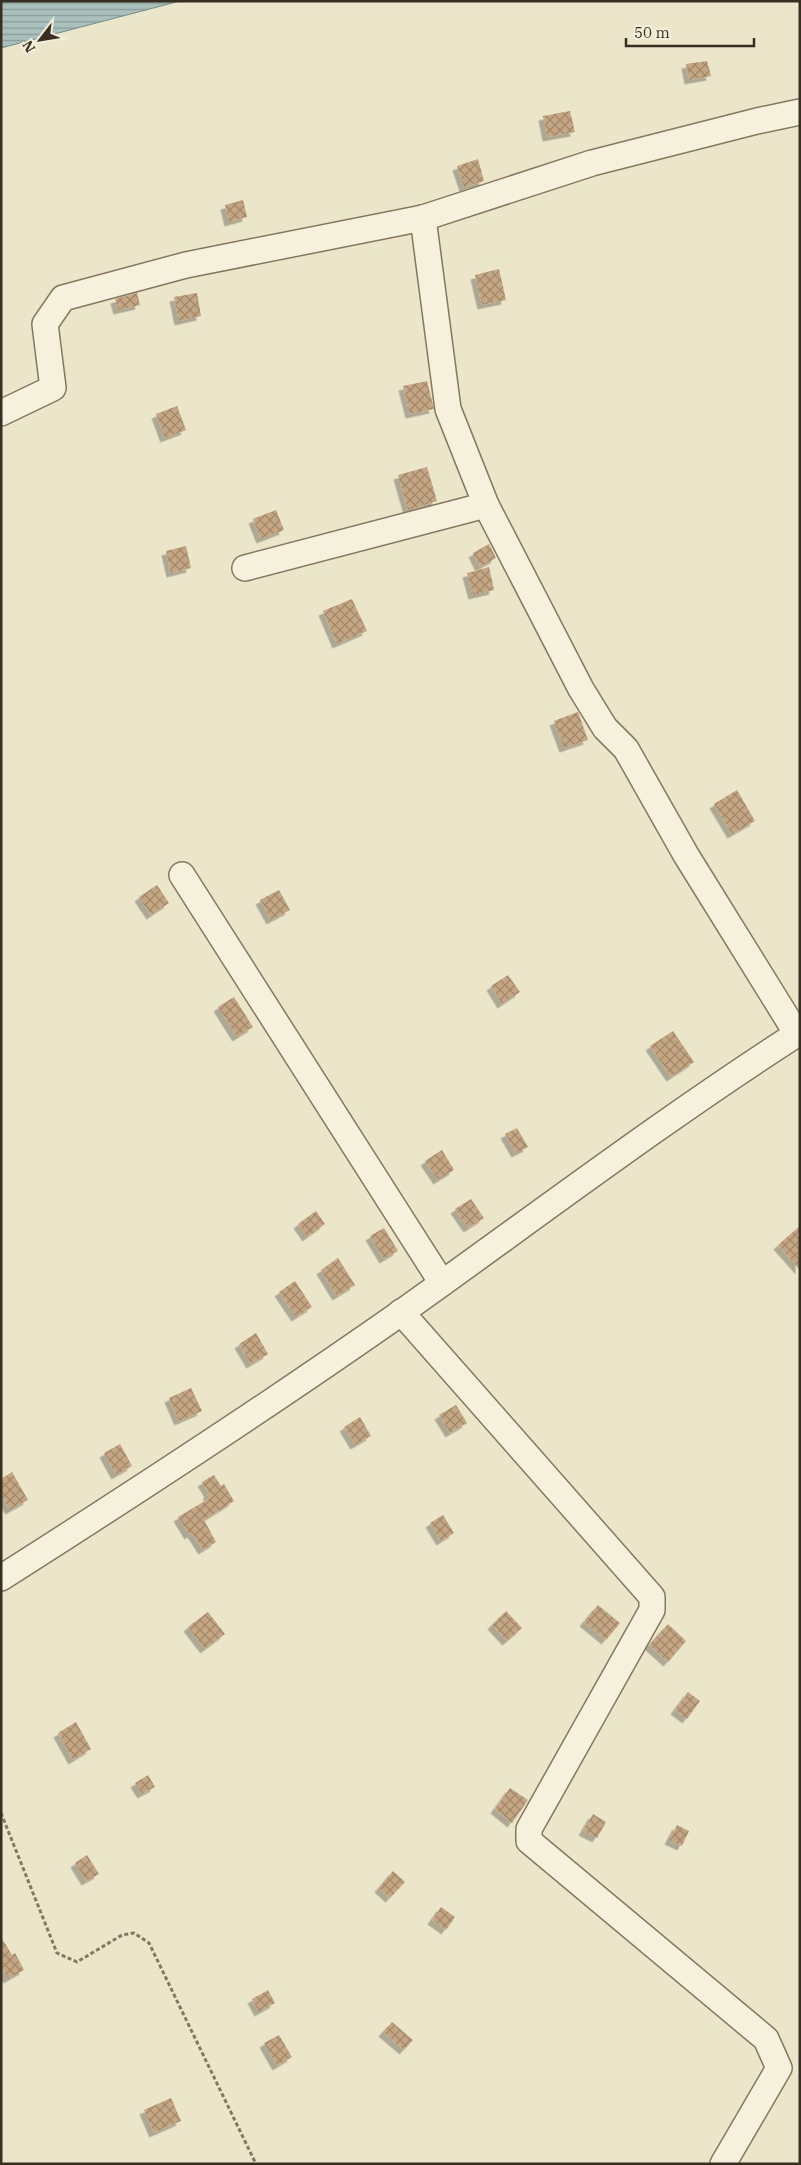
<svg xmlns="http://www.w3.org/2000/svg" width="801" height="2165" font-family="'IBM Plex Serif',serif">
	<defs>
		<pattern id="water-rules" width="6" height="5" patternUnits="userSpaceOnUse" patternTransform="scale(1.25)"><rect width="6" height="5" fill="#aac0bc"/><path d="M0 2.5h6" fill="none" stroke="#8b9c98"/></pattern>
		<pattern id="building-cross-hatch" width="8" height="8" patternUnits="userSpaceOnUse" patternTransform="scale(1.25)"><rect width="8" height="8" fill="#c5a683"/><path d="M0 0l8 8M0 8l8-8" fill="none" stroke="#a1886b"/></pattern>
		<filter id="shadow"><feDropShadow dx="-4.5" dy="4.5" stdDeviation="0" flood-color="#0004"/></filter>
	</defs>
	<rect width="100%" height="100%" fill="#ebe5ca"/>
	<!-- water -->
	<path fill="url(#water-rules)" stroke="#718e8a" d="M1 1H180L1 48Z"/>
	<!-- building -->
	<g fill="url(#building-cross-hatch)" filter="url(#shadow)">
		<path d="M707 61 711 76 689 80 686 64Z"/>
		<path d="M570 111 575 132 547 137 543 116Z"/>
		<path d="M478 159 484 181 464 187 457 166Z"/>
		<path d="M243 200 247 217 229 222 225 205Z"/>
		<path d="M499 269 506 300 482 305 475 275Z"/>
		<path d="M137 293 140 305 118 310 115 299Z"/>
		<path d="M197 293 201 316 179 321 174 297Z"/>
		<path d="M427 381 434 409 410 414 403 386Z"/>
		<path d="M177 406 186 430 165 438 156 414Z"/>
		<path d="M427 467 437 501 408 510 398 475Z"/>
		<path d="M276 510 284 530 261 539 253 519Z"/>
		<path d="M489 544 496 558 480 567 473 553Z"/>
		<path d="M186 546 191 568 171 573 166 551Z"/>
		<path d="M489 567 494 590 473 595 467 573Z"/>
		<path d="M352 599 367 631 337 644 323 611Z"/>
		<path d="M578 712 588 740 564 748 554 721Z"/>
		<path d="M737 790 755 821 732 834 714 804Z"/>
		<path d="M157 885 169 903 151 915 139 897Z"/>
		<path d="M279 890 290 910 271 920 260 900Z"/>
		<path d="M508 975 520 992 502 1004 491 986Z"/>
		<path d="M234 997 253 1027 237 1037 218 1007Z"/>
		<path d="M673 1031 694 1062 671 1077 650 1046Z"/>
		<path d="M517 1128 528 1147 516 1153 505 1134Z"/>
		<path d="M442 1150 454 1170 438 1180 425 1161Z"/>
		<path d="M471 1199 484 1218 468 1228 455 1209Z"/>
		<path d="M316 1211 325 1224 307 1237 298 1224Z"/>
		<path d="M800 1226V1270L778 1245Z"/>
		<path d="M384 1228 398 1251 384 1259 370 1236Z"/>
		<path d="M338 1258 355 1285 337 1296 321 1270Z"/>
		<path d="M295 1281 312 1307 296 1317 279 1292Z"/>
		<path d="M256 1333 268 1354 251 1364 239 1344Z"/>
		<path d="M191 1388 202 1411 179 1421 169 1398Z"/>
		<path d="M456 1405 467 1423 450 1433 439 1415Z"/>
		<path d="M360 1417 371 1436 355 1445 344 1427Z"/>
		<path d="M120 1444 132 1466 116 1475 104 1453Z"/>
		<path d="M12 1472 28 1500 10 1510 1 1495V1479Z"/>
		<path d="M214 1475 221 1486 224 1484 234 1501 204 1520 216 1542 203 1550 192 1533 189 1535 178 1517 210 1498 207 1495 209 1493 202 1482Z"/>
		<path d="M443 1515 454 1533 441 1541 430 1523Z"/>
		<path d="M598 1605 620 1623 606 1640 584 1622Z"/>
		<path d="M506 1611 522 1628 507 1641 492 1625Z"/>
		<path d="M208 1612 225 1634 205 1649 188 1627Z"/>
		<path d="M668 1624 686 1641 668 1662 649 1645Z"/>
		<path d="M688 1692 700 1701 687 1719 675 1710Z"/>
		<path d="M76 1722 91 1749 73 1760 58 1733Z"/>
		<path d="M148 1775 155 1787 142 1794 135 1783Z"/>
		<path d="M510 1788 528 1800 512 1823 495 1809Z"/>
		<path d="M593 1814 606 1822 597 1838 583 1831Z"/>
		<path d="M677 1825 689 1831 682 1846 669 1840Z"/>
		<path d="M87 1855 99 1874 86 1881 75 1863Z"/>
		<path d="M393 1871 405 1882 390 1898 379 1888Z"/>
		<path d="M441 1907 455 1917 446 1930 432 1920Z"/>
		<path d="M1 1937 12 1955 15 1953 24 1970 8 1979 1 1966Z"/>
		<path d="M268 1990 275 2003 259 2012 252 1999Z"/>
		<path d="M392 2022 413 2040 404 2050 383 2032Z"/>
		<path d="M279 2035 292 2057 277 2066 264 2043Z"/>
		<path d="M171 2098 181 2121 154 2133 144 2110Z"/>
	</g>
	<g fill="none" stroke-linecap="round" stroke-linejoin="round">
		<!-- minor casing -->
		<g stroke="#867860" stroke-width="28">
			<g id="minor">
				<path d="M423 218 448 409 486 505 581 689 605 728 626 749 686 855 797 1034"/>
				<path d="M1 413 53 388 45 324 63 298 186 265 423 218 592 163 757 121 800 112"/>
				<path d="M245 568 486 505"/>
				<path d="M182 875 442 1283"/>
				<path d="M401 1312 652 1597V1610L529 1829V1841L766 2039 779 2068 723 2164"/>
				<path d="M1 1578C136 1492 271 1404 402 1312 534 1218 663 1120 800 1032"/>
			</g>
		</g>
		<!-- path -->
		<path stroke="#867860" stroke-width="3" stroke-dasharray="4 2.5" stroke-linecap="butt" d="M1 1813 57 1953 77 1962 122 1935 134 1933 149 1943 256 2164"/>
		<!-- minor -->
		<use href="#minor" stroke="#f6f1dc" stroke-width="25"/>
	</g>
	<!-- border -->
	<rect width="801" height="2165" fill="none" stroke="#382f22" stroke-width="5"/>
	<!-- north arrow -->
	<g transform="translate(40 40) rotate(239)" stroke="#f3eed9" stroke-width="4" paint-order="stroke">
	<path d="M0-4L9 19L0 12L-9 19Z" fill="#382f22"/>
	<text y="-8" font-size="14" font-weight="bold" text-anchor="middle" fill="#382f22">N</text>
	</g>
	<!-- scale -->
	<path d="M626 38v8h128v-8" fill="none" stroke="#382f22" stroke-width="2.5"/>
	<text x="634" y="38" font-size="15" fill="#382f22" stroke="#f3eed9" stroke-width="4" paint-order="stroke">50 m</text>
</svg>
